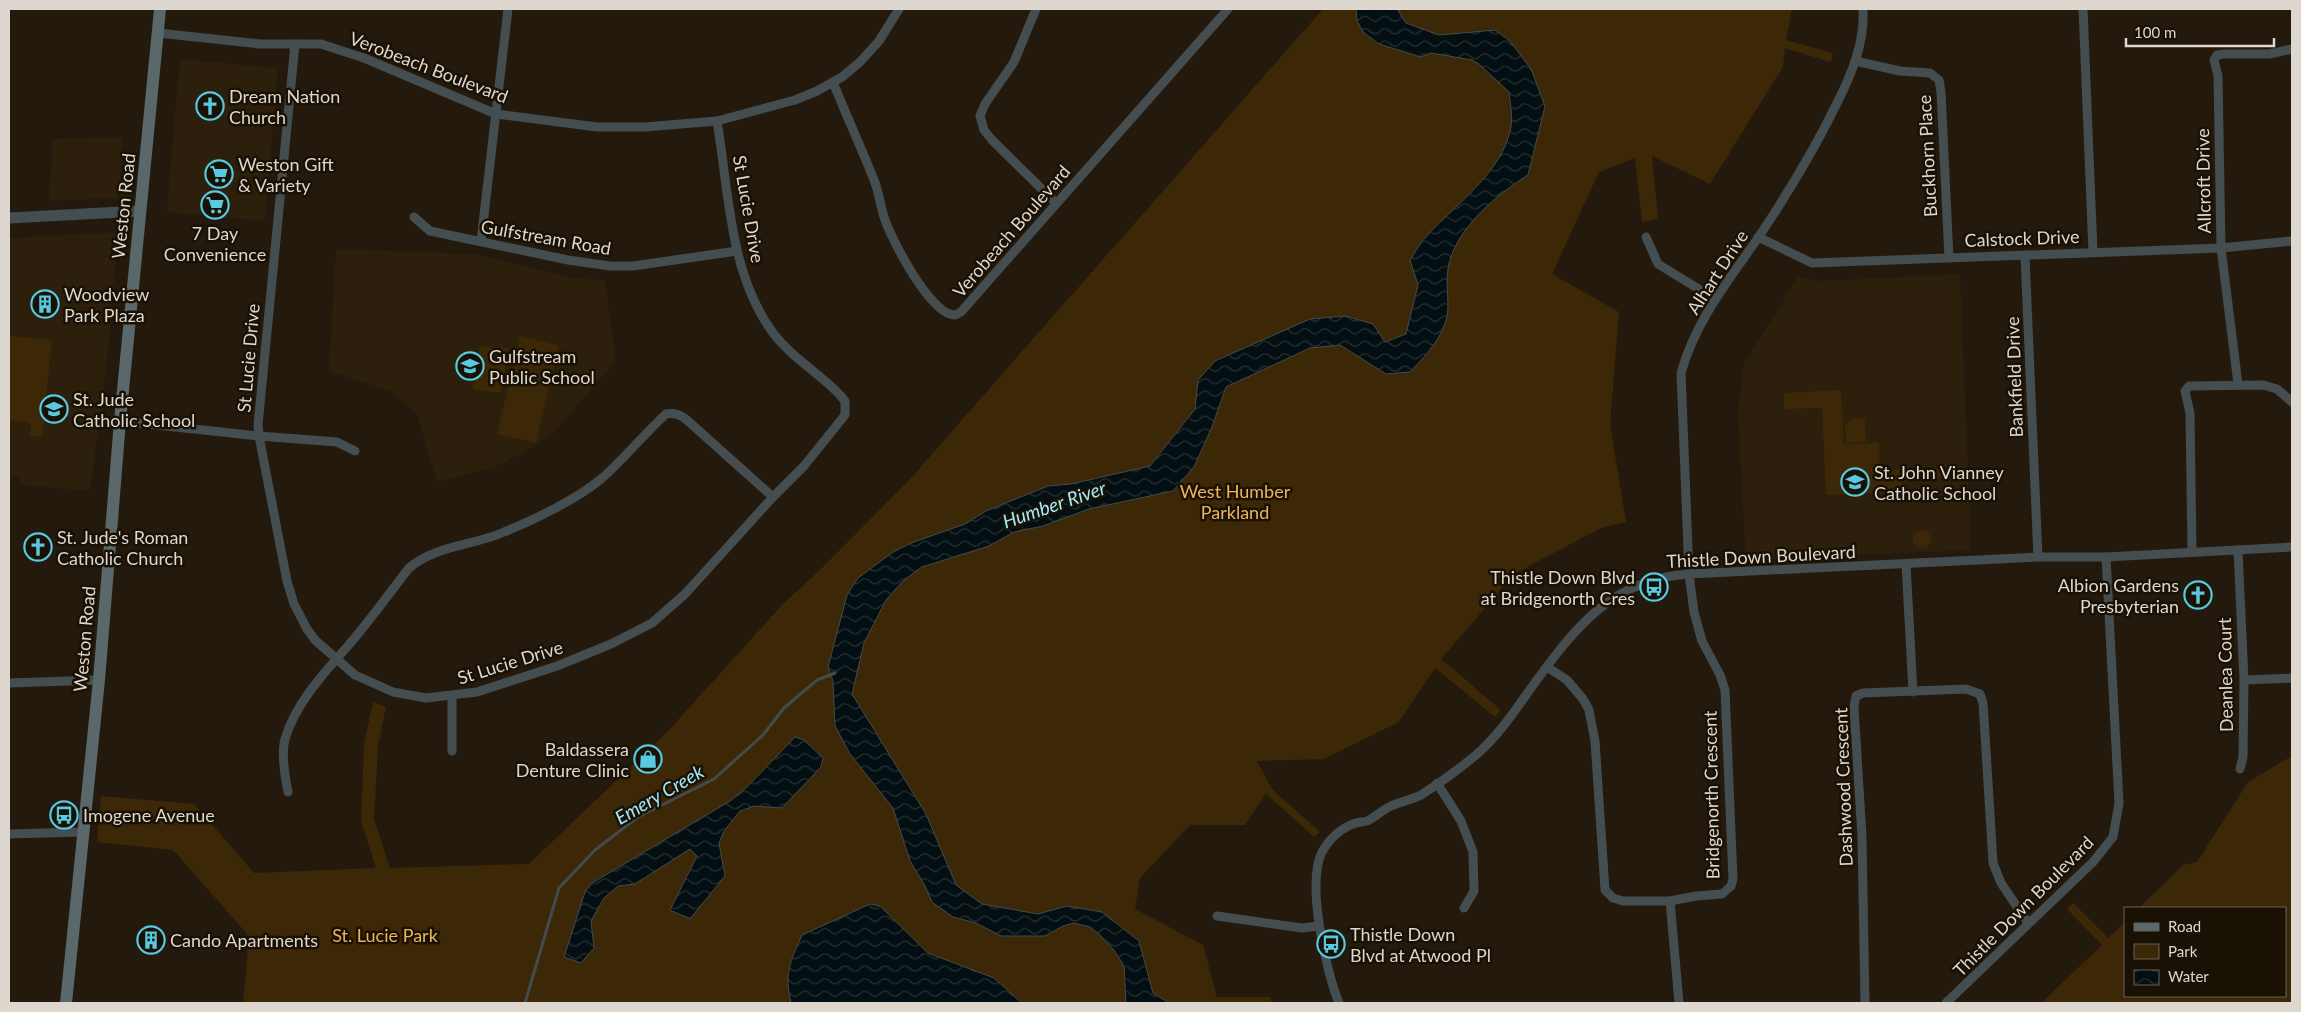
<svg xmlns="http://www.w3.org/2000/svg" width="2301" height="1012" font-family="Lato,sans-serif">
	<defs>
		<pattern id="water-waves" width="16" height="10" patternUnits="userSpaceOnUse" patternTransform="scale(1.25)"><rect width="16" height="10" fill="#030f12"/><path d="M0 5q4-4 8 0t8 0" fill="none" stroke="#273133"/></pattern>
	</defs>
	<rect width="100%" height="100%" fill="#231a0d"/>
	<!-- built -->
	<g fill="#2c200c">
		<path d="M180 59 278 68 265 221 167 212Z"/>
		<path d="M123 137 118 198 49 201 53 139Z"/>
		<path d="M118 232 109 342 90 491 22 485 18 476 9 475V238Z"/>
		<path d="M336 249 474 254 574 278 605 280 616 361 551 436 500 465 438 482 417 415 392 392 329 371Z"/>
		<path d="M1960 274 1971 550 1746 560 1738 413 1744 364 1798 277 1820 281Z"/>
	</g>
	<!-- green -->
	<g fill="#3c2806">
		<path d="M1323 9H1792L1786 40 1833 53 1831 62 1785 48 1783 67 1710 184 1652 156 1658 219 1642 222 1635 158 1599 172 1552 274 1619 312 1610 425 1626 522 1601 528 1514 574 1441 659 1501 710 1495 717 1435 668 1399 722 1324 759 1257 761 1272 789 1320 832 1314 837 1266 794 1245 825H1190L1140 878 1135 909 1203 945 1217 997H1270L1272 1003H243L249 936 173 850 97 842 101 796 194 804 254 873 376 868 361 821 364 744 373 702 386 707 378 746 374 819 390 868 529 864 669 730 782 605 822 568 910 479Z"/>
		<path d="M9 336 52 340 42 437 30 436 31 426 27 422 9 420Z"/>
		<path d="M520 336 559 346 536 443 497 434Z"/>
		<path d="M480 346 508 348 501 393 473 389Z"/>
		<path d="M1841 390 1844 444 1879 443 1880 470 1948 468V477L1902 479 1903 492 1826 495 1822 408 1784 409V393Z"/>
		<path d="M1865 418 1866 442 1846 443 1845 425 1851 419Z"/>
		<circle cx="1922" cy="539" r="9"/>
		<path d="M2292 756V1003H2041L2102 945 2067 909 2073 903 2108 938 2125 922V996H2285V908H2139L2183 865 2197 862 2248 782Z"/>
	</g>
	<!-- water -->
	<g fill="url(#water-waves)" stroke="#444b4b">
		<path d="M1356 9H1397L1406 23 1439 35 1495 30 1510 41 1531 69 1545 106 1528 175C1496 195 1454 230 1448 269 1446 281 1448 295 1448 307 1447 334 1427 354 1410 372L1386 374 1340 345 1310 348 1226 387 1212 427 1194 467 1173 491 1089 509 1043 526 1014 532 989 546 922 567 904 580 886 600 864 643 852 694 926 814 956 885 982 904 1038 914 1067 906 1102 912 1139 941 1153 993 1169 1003H1126L1124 966 1114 950 1100 935 1090 927 1074 923 1063 926 1045 936H1001L976 923 953 917 932 902 924 884 910 861 893 808 850 754 835 726 833 681 828 667 847 595 858 578 893 552 911 543 965 524 986 511 1048 486 1071 484 1150 466 1195 409 1198 380 1215 361 1310 319 1345 316 1373 324 1385 342 1406 334 1418 285 1410 260C1415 253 1419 244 1425 238 1455 204 1502 174 1511 127 1513 117 1510 103 1509 92L1479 64 1472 60 1431 53 1421 57 1379 44 1364 33 1357 21Z"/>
		<path d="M795 737 804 740 823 758 821 767 782 808 754 806 740 811 724 831 719 843 725 876 690 919 670 910 697 856 690 849 635 884 618 886 604 898 591 921 594 948 581 963 564 957 585 892 592 883 730 801 747 787Z"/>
		<path d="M870 904 880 906 928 953 994 978 1022 1003H791C784 972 790 963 802 935Z"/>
	</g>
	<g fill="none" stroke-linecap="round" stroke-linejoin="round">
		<!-- stream -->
		<path stroke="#444b4b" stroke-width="3" d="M525 1003 559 888 595 850 638 817 714 779 763 735 784 708 817 680 835 673"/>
		<!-- minor -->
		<g stroke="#444d4f" stroke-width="9">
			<path d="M1036 9 1014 62 985 104 980 116 984 130 992 140 1056 203"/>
			<path d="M2083 9 2093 252"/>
			<path d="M158 33 260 44H321L364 58 496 114 597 127H645L717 121 795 100 817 91 842 77 860 62 879 41 899 9"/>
			<path d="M295 44 258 425 259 436 287 581 294 604 307 629 315 640 355 675 393 692 426 698 477 692 557 666 611 644 652 623 685 594 773 497 804 466 845 415V401L840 395C819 373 792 358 773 333 729 273 729 192 717 121"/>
			<path d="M1855 61 1900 71 1930 73 1939 80 1941 92 1949 258"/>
			<path d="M833 82C846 115 861 147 874 180 879 192 880 205 884 217 891 239 931 316 955 315L961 312 1228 9"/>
			<path d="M414 217 430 231 568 260 610 266H633L737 251"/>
			<path d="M1646 237 1658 264 1715 299"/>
			<path d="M1758 237 1812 263 2221 248 2292 241"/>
			<path d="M481 241 508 9"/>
			<path d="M2025 256 2038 557"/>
			<path d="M2238 384 2221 248 2218 76 2214 60 2217 55 2224 54H2269L2292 49"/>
			<path d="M120 421 259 436 337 442 355 451"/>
			<path d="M2238 550 2244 680 2243 757 2240 769"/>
			<path d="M2192 551 2190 413 2185 391 2189 386 2263 385 2277 389 2292 402"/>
			<path d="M1906 564 1913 692"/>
			<path d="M1547 667 1567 680 1583 699 1589 710 1595 741 1605 890 1613 898 1623 901H1670L1696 896 1722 894 1731 886 1733 879 1725 690 1720 675 1702 641 1694 612 1689 574 1681 373C1695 322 1728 281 1758 238 1786 196 1813 152 1835 107 1851 76 1865 43 1863 9"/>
			<path d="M2244 680 2292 678"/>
			<path d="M9 683 99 680"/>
			<path d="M452 751V696"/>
			<path d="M1437 783 1461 821 1473 852 1474 891 1464 908"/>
			<path d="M288 792C285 777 281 754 285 739 296 703 323 674 347 647 369 622 388 595 409 568 436 545 473 546 504 532 534 520 577 499 601 479 624 459 643 435 666 414 675 412 681 415 688 421L773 497"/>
			<path d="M9 834 82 832"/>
			<path d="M1670 901 1679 1003"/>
			<path d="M1217 916 1302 928 1319 926"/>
			<path d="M1339 1003C1326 971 1306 883 1322 852 1330 838 1340 828 1356 823 1359 822 1363 822 1367 821 1374 818 1381 811 1389 807 1399 802 1411 800 1421 795 1440 783 1459 769 1476 755 1498 736 1514 712 1531 688 1574 629 1611 579 1689 574L2038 557H2106L2292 547"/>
			<path d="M1865 1003 1862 837 1854 707 1856 696 1863 693 1966 689 1980 694 1983 703 1993 863 2001 883 2028 923"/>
			<path d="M1946 1003 2093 862 2113 837 2119 803 2106 557"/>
		</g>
		<!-- tertiary -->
		<path stroke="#444d4f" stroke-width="11" d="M9 218 140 211"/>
		<!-- secondary -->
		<path stroke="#5a686c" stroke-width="12" d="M66 1003 99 680 120 421 160 9"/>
	</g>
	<!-- icons -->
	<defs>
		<g id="church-ring" transform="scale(1.4375)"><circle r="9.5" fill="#1a1105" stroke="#58c9e3" stroke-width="1.5"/><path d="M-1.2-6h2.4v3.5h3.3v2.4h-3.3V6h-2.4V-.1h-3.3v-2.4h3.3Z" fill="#58c9e3"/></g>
		<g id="supermarket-ring" transform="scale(1.4375)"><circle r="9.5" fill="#1a1105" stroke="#58c9e3" stroke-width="1.5"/><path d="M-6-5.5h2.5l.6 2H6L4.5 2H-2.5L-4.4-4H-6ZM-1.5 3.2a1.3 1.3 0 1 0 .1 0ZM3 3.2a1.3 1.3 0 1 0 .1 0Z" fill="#58c9e3"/></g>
		<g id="building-ring" transform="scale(1.4375)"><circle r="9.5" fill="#1a1105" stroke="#58c9e3" stroke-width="1.5"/><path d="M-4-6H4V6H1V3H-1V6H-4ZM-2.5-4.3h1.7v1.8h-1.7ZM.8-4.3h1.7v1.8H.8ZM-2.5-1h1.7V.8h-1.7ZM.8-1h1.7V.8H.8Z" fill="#58c9e3"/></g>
		<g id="school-ring" transform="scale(1.4375)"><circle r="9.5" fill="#1a1105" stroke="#58c9e3" stroke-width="1.5"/><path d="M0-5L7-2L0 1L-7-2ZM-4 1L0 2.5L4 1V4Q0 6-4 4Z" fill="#58c9e3"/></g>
		<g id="bus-ring" transform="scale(1.4375)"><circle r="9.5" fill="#1a1105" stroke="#58c9e3" stroke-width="1.5"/><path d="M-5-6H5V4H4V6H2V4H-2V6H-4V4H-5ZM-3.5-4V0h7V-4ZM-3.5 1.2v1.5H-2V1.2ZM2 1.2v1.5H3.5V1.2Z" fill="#58c9e3"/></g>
		<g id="shop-ring" transform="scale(1.4375)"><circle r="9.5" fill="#1a1105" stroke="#58c9e3" stroke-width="1.5"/><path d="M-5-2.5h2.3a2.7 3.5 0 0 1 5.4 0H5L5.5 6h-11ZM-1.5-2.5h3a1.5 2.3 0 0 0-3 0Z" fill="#58c9e3"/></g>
	</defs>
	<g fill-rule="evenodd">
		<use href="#church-ring" x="210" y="106"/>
		<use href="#supermarket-ring" x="219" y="174"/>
		<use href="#supermarket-ring" x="215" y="205"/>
		<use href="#building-ring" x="45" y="304"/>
		<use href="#school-ring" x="470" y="366"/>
		<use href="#school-ring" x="54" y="409"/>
		<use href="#school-ring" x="1855" y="482"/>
		<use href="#church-ring" x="38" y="547"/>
		<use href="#bus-ring" x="1654" y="587"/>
		<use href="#church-ring" x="2198" y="595"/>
		<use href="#shop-ring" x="648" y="759"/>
		<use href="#bus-ring" x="64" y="815"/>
		<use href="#building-ring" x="151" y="940"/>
		<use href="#bus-ring" x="1331" y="944"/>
	</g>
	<g text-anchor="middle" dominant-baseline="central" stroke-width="5" stroke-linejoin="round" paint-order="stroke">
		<!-- street labels -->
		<g font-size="18" fill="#ddd7cf" stroke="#1a1105">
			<text transform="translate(429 67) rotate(21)">Verobeach Boulevard</text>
			<text transform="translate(1927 156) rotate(-93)">Buckhorn Place</text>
			<text transform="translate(2203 181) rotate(-91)">Allcroft Drive</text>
			<text transform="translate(123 206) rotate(-84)">Weston Road</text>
			<text transform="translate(749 209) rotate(80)">St Lucie Drive</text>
			<text transform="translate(1011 231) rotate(-49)">Verobeach Boulevard</text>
			<text transform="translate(546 237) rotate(10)">Gulfstream Road</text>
			<text transform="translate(2022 238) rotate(-2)">Calstock Drive</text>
			<text transform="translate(1717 272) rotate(-57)">Alhart Drive</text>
			<text transform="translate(248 358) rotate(-85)">St Lucie Drive</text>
			<text transform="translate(2014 377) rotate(-92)">Bankfield Drive</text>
			<text transform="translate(1761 556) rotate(-3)">Thistle Down Boulevard</text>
			<text transform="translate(84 639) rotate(-85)">Weston Road</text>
			<text transform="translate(510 662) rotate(-17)">St Lucie Drive</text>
			<text transform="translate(2225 675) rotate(-91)">Deanlea Court</text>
			<text transform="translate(1843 787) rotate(-92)">Dashwood Crescent</text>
			<text transform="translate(1711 795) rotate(-91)">Bridgenorth Crescent</text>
			<text transform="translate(2023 906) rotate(-45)">Thistle Down Boulevard</text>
		</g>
		<!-- poi labels -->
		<g font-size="18" fill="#ddd7cf" stroke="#1a1105" text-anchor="start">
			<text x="229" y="96">Dream Nation<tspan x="229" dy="21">Church</tspan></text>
			<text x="238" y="164">Weston Gift<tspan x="238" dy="21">&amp; Variety</tspan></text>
			<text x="215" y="233" text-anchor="middle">7 Day<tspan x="215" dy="21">Convenience</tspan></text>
			<text x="64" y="294">Woodview<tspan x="64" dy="21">Park Plaza</tspan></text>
			<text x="489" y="356">Gulfstream<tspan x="489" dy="21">Public School</tspan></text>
			<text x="73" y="399">St. Jude<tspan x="73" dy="21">Catholic School</tspan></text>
			<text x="1874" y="472">St. John Vianney<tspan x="1874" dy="21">Catholic School</tspan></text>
			<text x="57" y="537">St. Jude's Roman<tspan x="57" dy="21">Catholic Church</tspan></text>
			<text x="1635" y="577" text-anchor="end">Thistle Down Blvd<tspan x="1635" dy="21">at Bridgenorth Cres</tspan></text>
			<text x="2179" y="585" text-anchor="end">Albion Gardens<tspan x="2179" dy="21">Presbyterian</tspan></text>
			<text x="629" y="749" text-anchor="end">Baldassera<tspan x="629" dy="21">Denture Clinic</tspan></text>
			<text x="83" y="815">Imogene Avenue</text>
			<text x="1350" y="934">Thistle Down<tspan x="1350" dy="21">Blvd at Atwood Pl</tspan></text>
			<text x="170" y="940">Cando Apartments</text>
		</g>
		<!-- park labels -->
		<g font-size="18" fill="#efb458" stroke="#1a1105">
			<text x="1235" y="491">West Humber<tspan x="1235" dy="21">Parkland</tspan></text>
			<text x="385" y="935">St. Lucie Park</text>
		</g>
		<!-- water labels -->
		<g font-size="19" font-style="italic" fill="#a0eafc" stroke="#1a1105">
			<text transform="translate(1054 504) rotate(-19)">Humber River</text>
			<text transform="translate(659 794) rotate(-30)">Emery Creek</text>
		</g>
	</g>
	<!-- border -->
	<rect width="2301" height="1012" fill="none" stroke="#ddd7cf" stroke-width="20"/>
	<!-- legend -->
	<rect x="2124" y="907" width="162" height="90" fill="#1a1105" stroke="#686056"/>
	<rect x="2134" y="923" width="25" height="8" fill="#5a686c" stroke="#686056"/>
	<text x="2168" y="932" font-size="15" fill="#ddd7cf">Road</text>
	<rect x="2134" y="944" width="25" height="15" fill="#3c2806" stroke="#686056"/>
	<text x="2168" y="957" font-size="15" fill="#ddd7cf">Park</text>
	<rect x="2134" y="970" width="25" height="15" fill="url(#water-waves)" stroke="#686056"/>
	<text x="2168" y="982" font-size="15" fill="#ddd7cf">Water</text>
	<!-- scale -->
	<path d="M2126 38v8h148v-8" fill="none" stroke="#ddd7cf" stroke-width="2.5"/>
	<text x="2134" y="38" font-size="15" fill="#ddd7cf" stroke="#1a1105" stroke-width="4" paint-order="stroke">100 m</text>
</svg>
